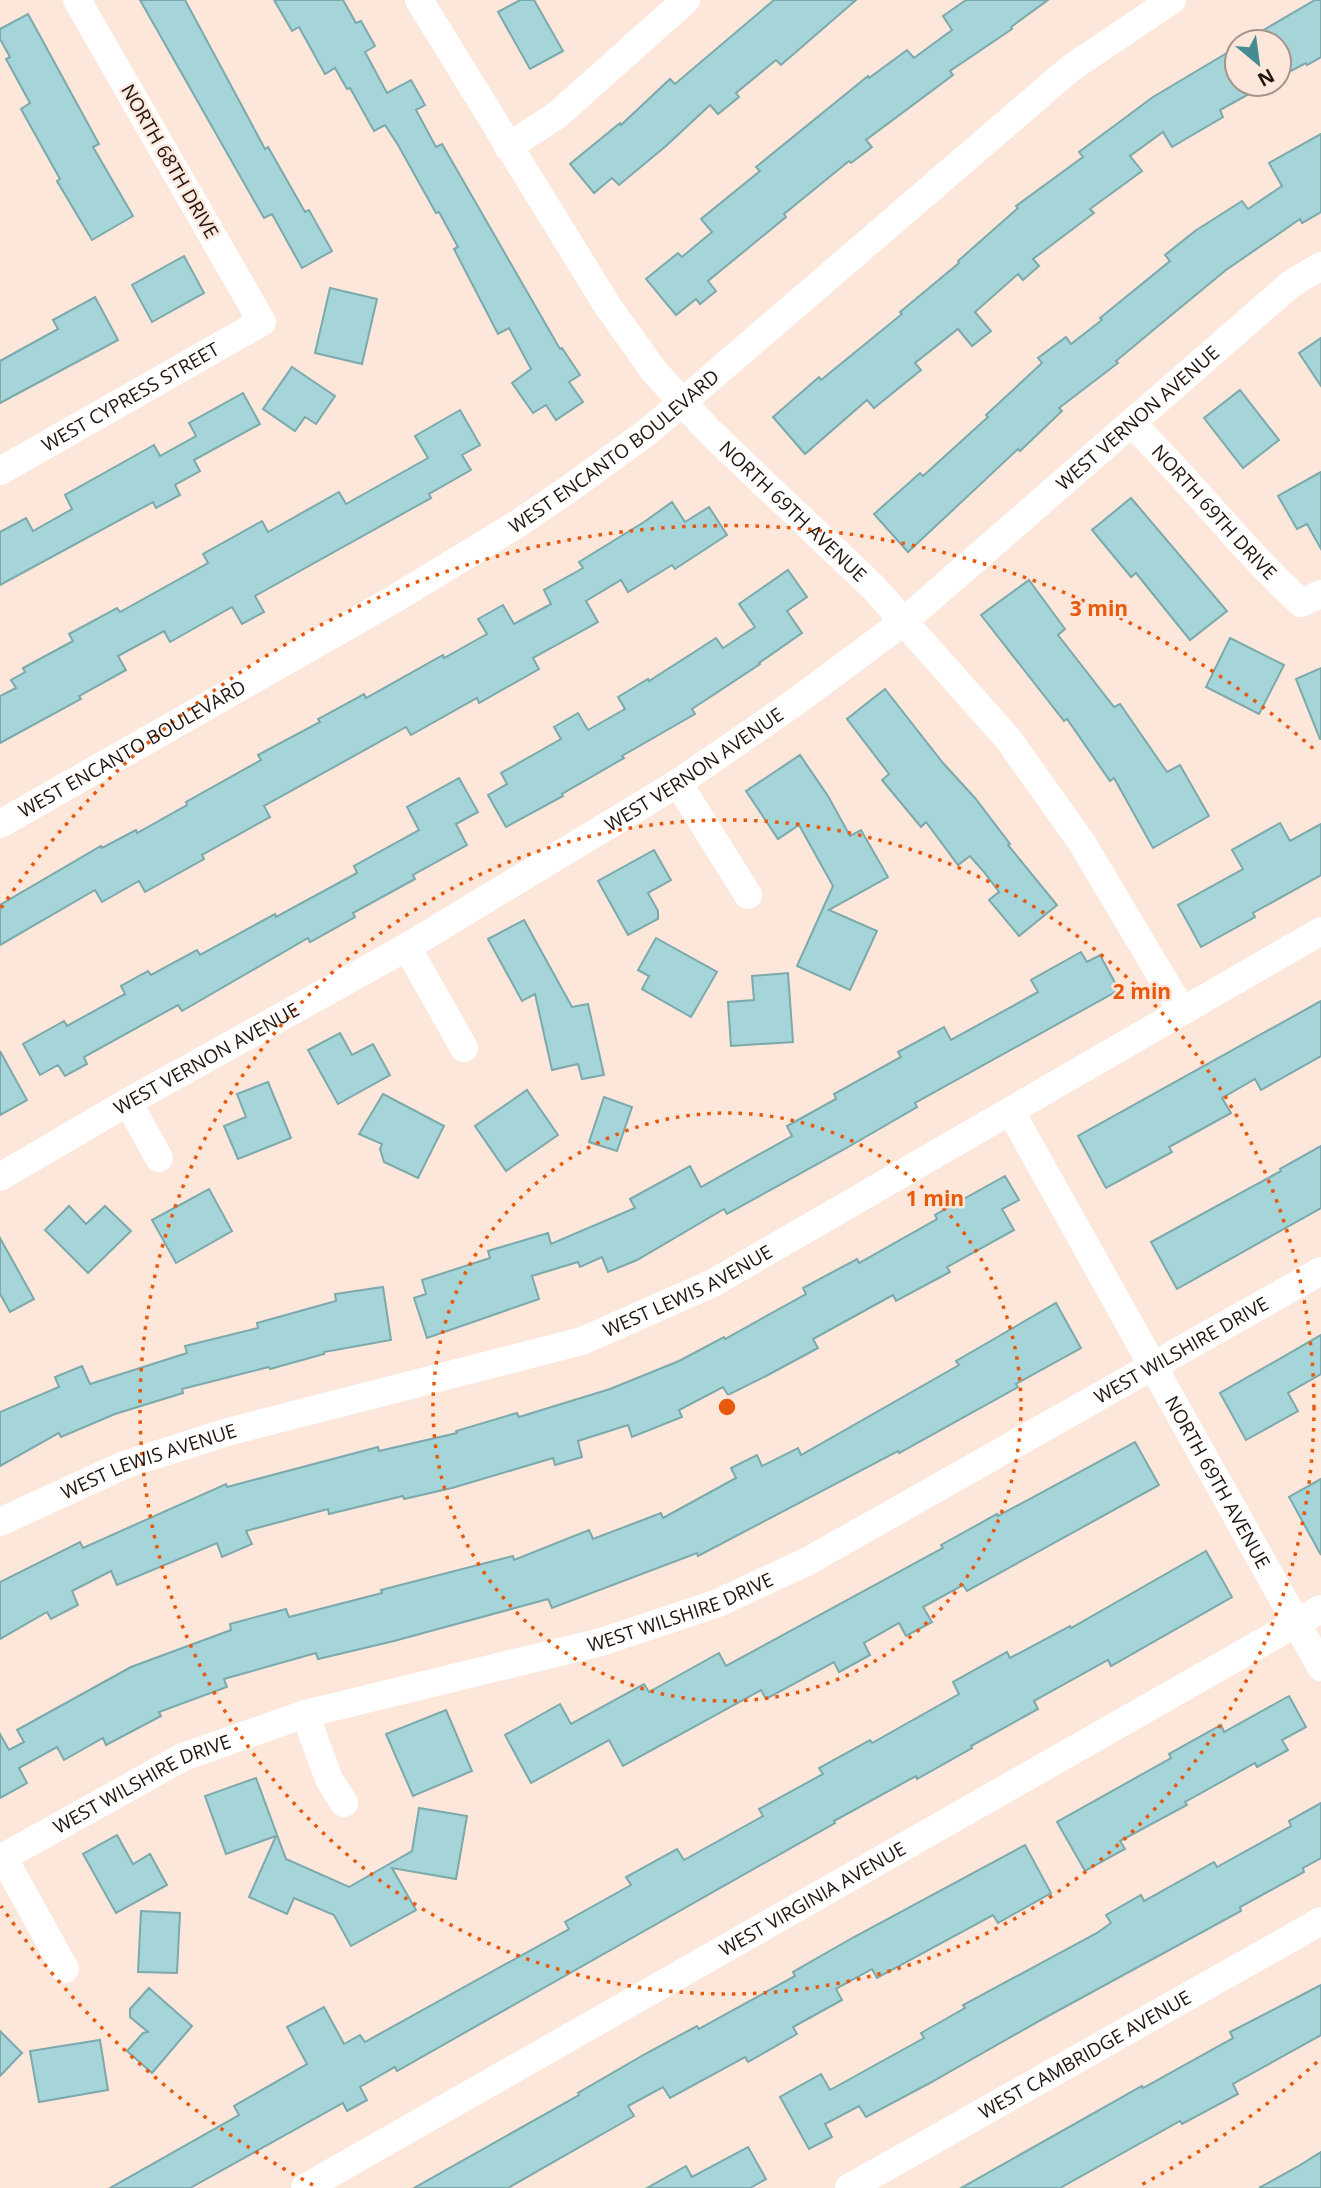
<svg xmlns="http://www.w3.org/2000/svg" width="1321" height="2188" font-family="'Open Sans',sans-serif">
	<rect width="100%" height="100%" fill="#fde7db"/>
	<!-- building -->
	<g fill="#a5d5d8" stroke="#7ba9ac" stroke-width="2">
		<path d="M140 0H185L265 149 268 147 305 212 309 210 332 251 302 268 272 214 264 218Z"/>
		<path d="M274 0H343L356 23 361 21 375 46 365 52 387 93 411 80 425 105 416 110 436 147 442 144 560 349 562 348 580 375 569 382 583 402 556 420 546 405 533 413 512 383 531 369 509 328 498 334 454 249 458 247 439 212 436 213 398 145 385 125 374 131 350 88 347 89 335 68 325 74 299 27 292 31Z"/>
		<path d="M520 0H534L563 51 530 69 498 12Z"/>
		<path d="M774 0H856L781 65 776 60 736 93 739 97 718 114 710 105 666 146 619 185 612 178 594 193 570 164 620 123 621 125 670 79 675 84Z"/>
		<path d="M966 0H1048L1011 27 1012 29 950 71 953 75 866 140 872 147 851 163 849 161 784 214 786 217 708 281 716 291 700 304 696 299 676 315 646 279 678 253 682 257 712 232 701 219 760 171 756 167 868 76 869 78 907 50 914 58 952 30 943 16Z"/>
		<path d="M1315 0H1321V57L1307 65 1306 63 1279 77V42H1243Z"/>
		<path d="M28 14 99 144 93 147 133 216 92 240 57 181 60 179 21 109 30 103 6 59 10 57 0 39V29Z"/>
		<path d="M1237 47V84H1267L1220 110 1223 117 1172 147 1163 132 1130 156 1142 171 1090 209 1094 213 1033 259 1039 266 1023 280 1018 274 975 312 991 331 972 346 958 329 915 363 921 370 874 408 867 400 805 454 773 417 819 377 821 380 902 314 900 312 959 263 958 261 1018 208 1016 206 1083 157 1079 152 1153 97Z"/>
		<path d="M1321 134V212L1302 223 1300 219 1226 270 1169 317 1116 361 1118 363 1059 408 1062 411 1020 451 1018 449 908 552 874 514 920 473 923 476 988 417 986 415 1042 363 1038 358 1066 337 1071 344 1102 320 1100 318 1170 261 1165 255 1195 231 1242 201 1248 209 1282 186 1269 163Z"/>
		<path d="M184 256 204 293 152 322 132 285Z"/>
		<path d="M330 288 377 299 362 364 315 353Z"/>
		<path d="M95 297 118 340 0 403V361L58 329 53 320Z"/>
		<path d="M1321 338V386L1299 353Z"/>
		<path d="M292 367 335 396 316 424 305 417 295 431 263 409Z"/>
		<path d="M1240 390 1279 440 1243 468 1204 418Z"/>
		<path d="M243 393 260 424 194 460 200 471 175 485 180 495 156 508 153 502 0 585V532L26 518 33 531 72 509 65 495 154 445 160 456 196 436 189 423Z"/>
		<path d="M460 410 480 445 462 455 471 470 429 494 431 498 255 596 264 612 242 624 232 607 170 642 164 631 118 656 126 670 79 696 81 699 0 743V696L16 688 11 680 25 672 23 668 73 641 69 634 117 608 120 612 208 563 203 554 262 521 268 532 339 492 346 504 428 458 415 436Z"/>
		<path d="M1321 472V549L1307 524 1297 529 1278 496Z"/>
		<path d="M1131 498 1227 611 1190 640 1136 573 1131 577 1092 530Z"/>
		<path d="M672 502 685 522 709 507 727 535 675 569 672 565 628 592 621 580 586 601 598 622 533 658 539 669 479 703 477 698 411 735 406 727 264 806 270 817 202 855 204 859 145 892 139 881 102 902 95 890 0 945V905L101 846 102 848 136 830 137 833 187 805 186 802 261 760 258 755 320 722 318 719 364 694 366 698 443 655 444 658 487 634 478 619 503 605 514 624 551 604 544 590 583 568 579 562 644 522Z"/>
		<path d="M788 570 807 597 787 611 802 633 759 663 760 664 692 709 695 714 622 756 624 758 562 794 563 796 506 827 488 795 507 784 501 773 561 739 554 727 578 713 588 730 625 709 618 697 648 679 649 681 716 638 723 648 755 627 739 604Z"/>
		<path d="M1029 580 1065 629 1058 635 1114 707 1120 704 1167 772 1180 765 1209 816 1153 848 1114 778 1110 781 1067 719 1064 721 981 615Z"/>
		<path d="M1230 638 1284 665 1259 714 1206 687Z"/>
		<path d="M1321 668V739H1320L1296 679Z"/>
		<path d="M885 689 943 763 975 798 1010 844 1008 845 1057 905 1019 936 989 900 999 892 984 872 970 856 958 865 926 822 921 827 882 780 889 774 847 719Z"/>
		<path d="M800 755 828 796 850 836 861 830 888 877 829 910 877 931 850 990 797 966 833 886 799 825 778 839 746 791Z"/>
		<path d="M459 778 478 812 456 824 467 845 413 875 415 879 353 913 355 917 310 942 308 938 182 1011 178 1005 84 1057 87 1064 65 1076 58 1065 40 1075 23 1044 64 1021 67 1026 125 994 121 986 148 971 151 975 197 950 200 955 275 914 276 917 357 873 354 866 419 830 407 807Z"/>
		<path d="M1280 823 1290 841 1321 824V875L1253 913 1255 917 1201 947 1178 905 1243 869 1232 850Z"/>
		<path d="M654 850 671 880 648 893 658 911V919L628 935 598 881Z"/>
		<path d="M524 920 572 1007 588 1004 604 1075 582 1079 578 1064 552 1070 535 994 522 1001 488 939Z"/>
		<path d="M656 938 717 972 691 1017 642 989 649 976 638 970Z"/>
		<path d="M1081 952 1087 962 1100 955 1119 990 915 1103 917 1107 843 1150 727 1214 724 1209 637 1260 608 1272 602 1257 580 1267 578 1262 532 1276 539 1299 427 1338 414 1298 426 1294 422 1280 490 1258 488 1251 548 1233 551 1244 635 1208 630 1199 690 1166 701 1187 792 1136 787 1126 836 1099 834 1094 901 1057 898 1052 944 1027 951 1040 1038 992 1031 980Z"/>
		<path d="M788 973 793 1042 731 1046 728 1002 754 1000 752 976Z"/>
		<path d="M1321 1001V1056L1261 1090 1255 1079 1222 1098 1231 1113 1169 1147 1172 1152 1106 1188 1078 1136Z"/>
		<path d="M340 1033 352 1055 373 1044 390 1075 338 1104 308 1050Z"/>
		<path d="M0 1051 27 1100 0 1115Z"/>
		<path d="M268 1082 291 1138 238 1159 224 1126 246 1117 237 1094Z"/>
		<path d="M527 1090 558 1135 506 1171 475 1126Z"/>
		<path d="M383 1094 444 1126 418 1178 384 1162 380 1149 382 1144 359 1134Z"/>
		<path d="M604 1097 632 1107 617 1151 589 1142Z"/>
		<path d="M1321 1146V1208L1177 1289 1151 1242 1281 1171 1280 1169Z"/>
		<path d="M1005 1176 1019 1200 1002 1209 1014 1230 947 1267 950 1272 896 1301 893 1295 813 1339 818 1348 766 1376 728 1395 723 1387 679 1410 682 1417 632 1437 628 1425 578 1441 582 1457 555 1465 553 1458 452 1488 404 1499 403 1496 329 1514 328 1509 246 1531 252 1544 222 1557 217 1543 117 1585 111 1571 72 1591 78 1605 51 1619 47 1612 0 1639V1582L80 1542 83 1548 226 1484 227 1487 378 1447 379 1451 457 1433 456 1431 517 1413 519 1417 610 1389 679 1361 724 1337 725 1339 806 1294 803 1288 857 1259 859 1263 937 1219 935 1215Z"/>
		<path d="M209 1189 232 1231 176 1263 152 1220Z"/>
		<path d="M69 1206 86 1224 105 1206 131 1231 88 1273 45 1230Z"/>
		<path d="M0 1238 34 1299 10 1312 0 1294Z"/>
		<path d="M383 1287 391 1340 324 1352V1354L270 1369 269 1367 182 1389 183 1393 115 1414 61 1437 59 1433 0 1466V1412L59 1387 55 1377 82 1366 90 1384 187 1353 185 1346 258 1328 257 1323 336 1301 335 1294Z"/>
		<path d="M1056 1303 1081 1348 1016 1384 1018 1387 899 1453 898 1451 698 1556 697 1553 552 1608 548 1599 394 1641 318 1659 316 1653 224 1679 227 1687 159 1712 161 1716 106 1745 103 1738 64 1760 57 1747 19 1768 27 1783 0 1798V1734L9 1750 24 1742 17 1730 131 1667 231 1630 230 1624 286 1609 289 1617 382 1593 381 1590 513 1556 514 1560 589 1530 593 1539 661 1513 663 1518 736 1478 731 1468 757 1455 762 1466 798 1448 801 1455 959 1365 956 1361Z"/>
		<path d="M1321 1335V1374L1288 1393 1298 1411 1246 1440 1220 1393Z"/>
		<path d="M1135 1442 1159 1485 967 1591 963 1585 923 1607 932 1622 906 1636 899 1623 864 1643 870 1655 839 1672 834 1662 766 1699 761 1690 623 1766 609 1740 531 1783 505 1735 560 1704 571 1724 644 1684 649 1692 719 1653 726 1666 943 1548 941 1545 997 1514 998 1516Z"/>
		<path d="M1321 1479V1555L1289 1497Z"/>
		<path d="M1206 1551 1232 1597 1111 1666 1108 1660 1034 1701 1038 1709 971 1746 972 1748 917 1779 916 1776 834 1821 835 1823 397 2071 395 2067 360 2087 367 2100 347 2111 343 2103 190 2188H110L239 2115 234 2106 307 2064 287 2027 324 2007 344 2044 360 2035 365 2042 569 1929 565 1922 631 1885 626 1877 677 1849 684 1860 763 1816 759 1809 823 1774 819 1768 870 1740 872 1743 959 1694 953 1682 1007 1652 1010 1658 1070 1626 1071 1628Z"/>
		<path d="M1289 1696 1306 1727 1282 1740 1288 1750 1257 1767 1255 1763 1185 1802 1187 1805 1120 1841 1125 1849 1085 1871 1057 1822 1171 1758 1169 1754 1221 1725 1224 1732Z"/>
		<path d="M446 1710 472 1771 413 1796 386 1734Z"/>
		<path d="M256 1778 286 1859 349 1887 412 1851 419 1808 467 1816 456 1879 392 1868 416 1910 351 1946 334 1915 294 1898 287 1914 249 1897 276 1836 226 1854 205 1796Z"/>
		<path d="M1321 1803V1858L1303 1868 1304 1872 1240 1907 1241 1911 1039 2021 928 2084 866 2117 859 2106 825 2124 832 2137 809 2149 780 2097 821 2074 830 2090 924 2038 921 2033 965 2008 963 2005 1097 1933 1111 1923 1106 1915 1141 1895 1144 1901 1214 1862 1217 1867 1291 1826 1289 1821Z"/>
		<path d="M117 1835 133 1864 150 1854 167 1885 116 1913 83 1854Z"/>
		<path d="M1025 1845 1051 1893 998 1923 993 1915 877 1978 872 1969 836 1989 842 2000 793 2027 797 2034 748 2062 745 2057 670 2098 663 2087 628 2106 634 2116 508 2188H414L579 2095 578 2093 645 2054 697 2026 699 2029 795 1976 793 1972 854 1937Z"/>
		<path d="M141 1911 180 1913 177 1973 138 1972Z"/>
		<path d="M1321 1985V2035L1233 2084 1238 2094 1182 2124 1180 2121 1060 2188H961L1142 2086 1143 2088 1233 2038 1230 2032Z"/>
		<path d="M149 1988 192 2026 152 2073 127 2051 143 2033 148 2032 130 2017V2009Z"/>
		<path d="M0 2031 22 2053 0 2076Z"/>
		<path d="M100 2040 108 2090 39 2102 30 2051Z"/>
		<path d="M748 2147 766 2179 750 2188H647L686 2166 692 2177Z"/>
		<path d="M1321 2152V2188H1259L1297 2167Z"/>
	</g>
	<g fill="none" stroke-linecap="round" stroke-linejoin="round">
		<!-- minor -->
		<g stroke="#fff" stroke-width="28">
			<path id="s1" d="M419 0 607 305 654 371 710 432 873 587 1009 740 1082 843 1182 1011"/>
			<path d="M508 147 557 115 686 0"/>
			<path id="s2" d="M1131 423C1190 480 1240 547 1301 603L1321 594"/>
			<path id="s3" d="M0 471 262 322 77 0"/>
			<path d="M678 783 748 895"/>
			<path id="s4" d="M0 824 391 601 519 523 576 484 650 430 1071 68 1172 0"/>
			<path d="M407 947 464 1048"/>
			<path d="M128 1102 159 1158"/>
			<path id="s5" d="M1011 1112 1321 1667"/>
			<path id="s6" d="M0 1177 128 1102 407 947 678 783 794 703 903 622 1291 284 1321 266"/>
			<path id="s7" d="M0 1522 124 1465 231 1431 582 1341 713 1283 1321 931"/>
			<path d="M305 1714 329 1779 344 1803"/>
			<path d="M3 1857 65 1969"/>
			<path id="s8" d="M0 1859 183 1757 305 1714 601 1642 718 1603 808 1561 1321 1271"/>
			<path id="s9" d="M305 2188 1321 1609"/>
			<path id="s10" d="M849 2188 1321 1921"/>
		</g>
	</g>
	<!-- distance rings -->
	<g fill="none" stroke="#e8590c" stroke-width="3.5" stroke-dasharray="3.5 7">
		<circle cx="727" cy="1407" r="294"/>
		<circle cx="727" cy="1407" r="587"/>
		<path d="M1317 2062A881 881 0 0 1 1141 2185M313 2185A881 881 0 0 1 1 1906M1 908A881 881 0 0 1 1317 752"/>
	</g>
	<g text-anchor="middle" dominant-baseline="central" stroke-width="5" stroke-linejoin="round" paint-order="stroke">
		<!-- street labels -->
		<g font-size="19" fill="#21150e" stroke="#fde7db">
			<text transform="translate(170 161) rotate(60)">NORTH 68TH DRIVE</text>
			<text stroke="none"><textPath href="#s3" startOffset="150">WEST CYPRESS STREET</textPath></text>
			<text stroke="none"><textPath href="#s6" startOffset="1372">WEST VERNON AVENUE</textPath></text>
			<text stroke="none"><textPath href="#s4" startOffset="719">WEST ENCANTO BOULEVARD</textPath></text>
			<text stroke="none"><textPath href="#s1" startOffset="637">NORTH 69TH AVENUE</textPath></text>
			<text stroke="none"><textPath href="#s2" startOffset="122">NORTH 69TH DRIVE</textPath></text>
			<text stroke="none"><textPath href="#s4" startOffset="152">WEST ENCANTO BOULEVARD</textPath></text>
			<text stroke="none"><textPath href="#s6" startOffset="805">WEST VERNON AVENUE</textPath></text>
			<text stroke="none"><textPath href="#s6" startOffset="238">WEST VERNON AVENUE</textPath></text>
			<text stroke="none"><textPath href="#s7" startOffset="728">WEST LEWIS AVENUE</textPath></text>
			<text stroke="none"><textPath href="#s8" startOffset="1295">WEST WILSHIRE DRIVE</textPath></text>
			<text stroke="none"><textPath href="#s7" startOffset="161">WEST LEWIS AVENUE</textPath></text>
			<text stroke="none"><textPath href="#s5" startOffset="424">NORTH 69TH AVENUE</textPath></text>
			<text stroke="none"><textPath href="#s8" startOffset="728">WEST WILSHIRE DRIVE</textPath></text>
			<text stroke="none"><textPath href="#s8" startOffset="161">WEST WILSHIRE DRIVE</textPath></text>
			<text stroke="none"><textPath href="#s9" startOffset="584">WEST VIRGINIA AVENUE</textPath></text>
			<text stroke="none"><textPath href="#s10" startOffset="271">WEST CAMBRIDGE AVENUE</textPath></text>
		</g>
	</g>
	<circle cx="727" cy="1407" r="10" fill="#e8590c" stroke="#fde7db" stroke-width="3.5"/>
	<g font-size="21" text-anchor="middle" font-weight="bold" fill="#e8590c" stroke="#fde7db" stroke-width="5" stroke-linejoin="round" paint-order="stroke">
		<text x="1099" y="616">3 min</text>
		<text x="1142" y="999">2 min</text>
		<text x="935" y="1206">1 min</text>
	</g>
	<!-- north arrow -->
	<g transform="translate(1258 63) rotate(151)"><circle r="33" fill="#fde7db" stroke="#a59389" stroke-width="2"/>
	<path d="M0-5L12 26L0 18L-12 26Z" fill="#448c91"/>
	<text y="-10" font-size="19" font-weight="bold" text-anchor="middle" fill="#21150e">N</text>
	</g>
</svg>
